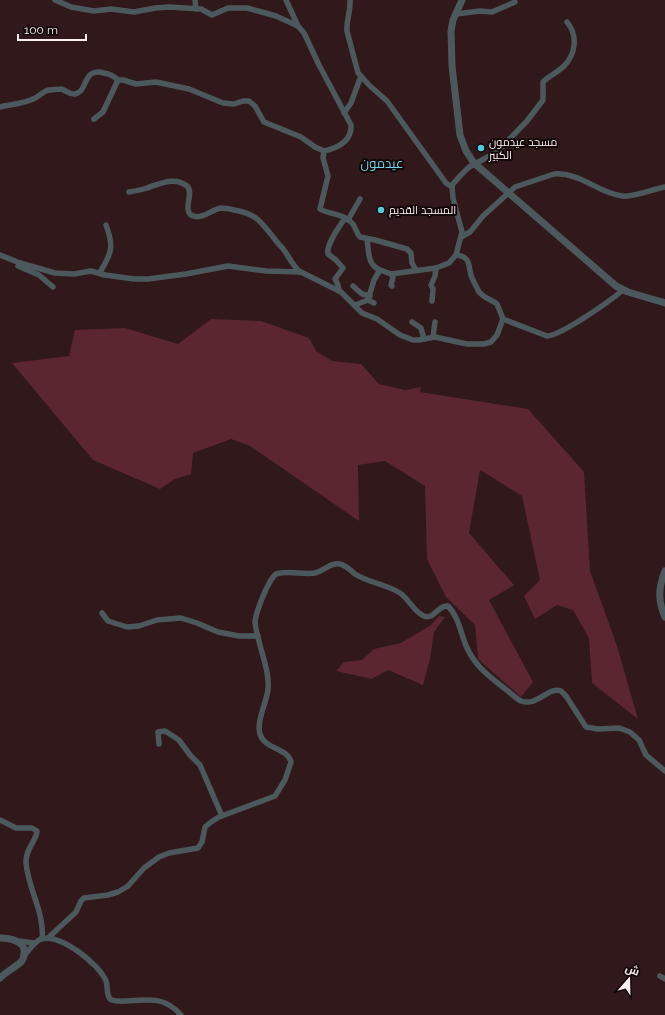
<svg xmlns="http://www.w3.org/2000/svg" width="665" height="1015" font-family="Raleway,Cairo,sans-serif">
	<rect width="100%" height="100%" fill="#30181b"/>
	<!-- green -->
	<g fill="#5b262f">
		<path d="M211 319 261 321 309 338 316 351 332 361 361 364 379 384 405 390 421 387 420 392 528 409 584 472 590 571 617 646 638 719 592 683 589 638 573 610 557 605 535 619 524 596 540 580 522 496 480 470 469 533 514 585 489 600 533 682 521 697 478 659 475 625 446 597 427 559 425 486 385 461 358 465 359 521 250 446 231 439 193 453 191 474 175 479 160 489 93 460 12 363 69 356 75 330 125 328 178 344Z"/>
		<path d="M439 616 445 617 434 632 430 659 423 685 388 670 372 679 336 671 344 662 362 660 374 649 401 643 431 625Z"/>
	</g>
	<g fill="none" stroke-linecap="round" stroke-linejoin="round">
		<!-- minor -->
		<g stroke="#4c595c" stroke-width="5.5">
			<path d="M55 0 71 7 94 11 111 9 134 12 155 8 169 7 201 9 212 15 228 8H247L276 16 298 26 304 33 319 65 351 125C352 141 337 148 324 151L323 158 328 176 320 209C330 215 343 213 352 223 356 227 356 233 360 237L375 240 407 249 411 253 412 263 416 270"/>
			<path d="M195 0 196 9"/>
			<path d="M286 0 298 26"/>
			<path d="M350 0C351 11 346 20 347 31L358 73 370 86 387 101 446 183 452 187"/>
			<path d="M456 14 480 11 492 12 515 2"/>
			<path d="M567 22C578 35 576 54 564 66 558 72 549 76 543 82V100L527 121 497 152 469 167 459 177 453 184 452 187 453 198 462 232 456 255C473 257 467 267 472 278 474 282 477 288 479 292 485 299 491 299 497 304L503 319 547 336C562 335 610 301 623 290"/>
			<path d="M0 107C11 104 23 104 33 99 38 97 45 90 49 90 52 90 58 89 61 89 66 90 70 95 75 94 89 91 82 67 104 73 110 74 114 76 118 80"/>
			<path d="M344 113 351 103 361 76"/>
			<path d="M94 119 103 112 118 80H123L136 84 156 82 189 89 223 103 234 104 243 101H249L255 106 264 122 301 137 315 147 324 151"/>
			<path d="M129 192C135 191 141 190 147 188 160 184 174 176 187 186 195 193 181 211 193 216 202 220 212 209 221 208 225 208 230 209 234 210 257 214 260 221 274 238 277 243 281 246 284 250 289 257 293 266 300 272"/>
			<path d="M348 220 360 199"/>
			<path d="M461 237 470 232 483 216 515 187 554 174C580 172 598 193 622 196 633 198 653 189 665 187"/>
			<path d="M367 239C369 251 367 265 380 270"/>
			<path d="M0 255 20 263 55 273 74 274 91 271 105 275 134 279H148L186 274 228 266 266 271 301 272 341 292 362 313 377 319 400 335 413 340H419L435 337 467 344H484L491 342 497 335 503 319"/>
			<path d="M20 263 18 266 39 275 53 287"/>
			<path d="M100 272C112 253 114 246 106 225"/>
			<path d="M391 274 393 277 391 285 392 286"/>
			<path d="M353 286 362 294 370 296"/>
			<path d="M339 291 338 285 335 279 343 268 336 260 328 254C326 244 340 226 345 218"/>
			<path d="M368 300 374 303"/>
			<path d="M432 301 433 289 431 285 435 276 436 268"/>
			<path d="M355 305 368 300 374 280 380 270 391 274 436 268 449 263 456 255"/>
			<path d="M412 322 421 328 424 339"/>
			<path d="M433 337 435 322"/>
			<path d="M102 613 108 621 127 627 139 626 157 620 181 618 197 623 218 632 239 636H258"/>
			<path d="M159 744 158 732 165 731 179 740 190 755 200 765 222 816"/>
			<path d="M0 820 16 828H32L37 831C37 840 25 849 26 863 28 888 45 914 42 939"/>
			<path d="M48 938 76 912 81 901 84 898 108 895 118 892 128 886 144 868 159 857 169 853 198 848 202 842 205 827 211 822 219 817 275 796 285 780 291 762C288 748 264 749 260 734 256 721 267 702 268 689 270 669 257 643 255 622 256 612 268 580 276 574 289 570 302 575 315 573 324 571 331 562 340 564 346 565 351 571 355 574 369 583 386 584 400 593 409 599 414 612 424 616 435 620 437 605 448 606 459 617 461 635 467 648 476 667 488 675 504 688 510 692 515 698 521 701 538 707 548 686 561 691L566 696 586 727 598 729 619 728 630 732 639 740 646 755 665 771"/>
			<path d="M18 941 35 943"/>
			<path d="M24 956C29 950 34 942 41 939 60 933 99 964 106 981 108 986 106 998 112 1000 117 1002 123 1001 127 1001 150 999 165 997 181 1015"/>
			<path d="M660 976 665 979"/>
		</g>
		<!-- tertiary -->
		<g stroke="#4c595c" stroke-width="7">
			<path d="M462 0 453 20 451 31 452 66 460 135 466 151 474 163 616 286 628 292 665 303"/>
			<path d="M665 571C658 588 658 601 665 617"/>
			<path d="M0 938C9 938 26 941 24 953 24 957 23 960 21 962 14 968 6 972 0 978"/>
		</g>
	</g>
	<!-- markers -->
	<g fill="#54cadd" stroke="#110708" stroke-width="1.5">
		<circle cx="481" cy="148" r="4"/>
		<circle cx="381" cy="210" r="4"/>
	</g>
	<g text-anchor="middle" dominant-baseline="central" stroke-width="4" stroke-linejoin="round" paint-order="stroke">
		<!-- poi labels -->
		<g font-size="11" fill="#fef0f1" stroke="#110708" text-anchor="start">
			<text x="489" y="142">مسجد عيدمون<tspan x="489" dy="13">الكبير</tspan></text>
			<text x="389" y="210">المسجد القديم</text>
		</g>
		<!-- quarter labels -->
		<g font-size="13" fill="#6bd4e5" stroke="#110708">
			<text x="382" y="163">عيدمون</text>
		</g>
	</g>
	<!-- north arrow -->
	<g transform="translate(629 979) rotate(20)" stroke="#110708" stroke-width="3" paint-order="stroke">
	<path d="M0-3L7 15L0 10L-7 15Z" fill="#fef0f1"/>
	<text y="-6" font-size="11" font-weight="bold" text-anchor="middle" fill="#fef0f1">ش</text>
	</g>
	<!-- scale -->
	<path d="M18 34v6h68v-6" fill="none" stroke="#fef0f1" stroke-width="2"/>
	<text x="24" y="34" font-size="12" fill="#fef0f1" stroke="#110708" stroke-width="3" paint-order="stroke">100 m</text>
</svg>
